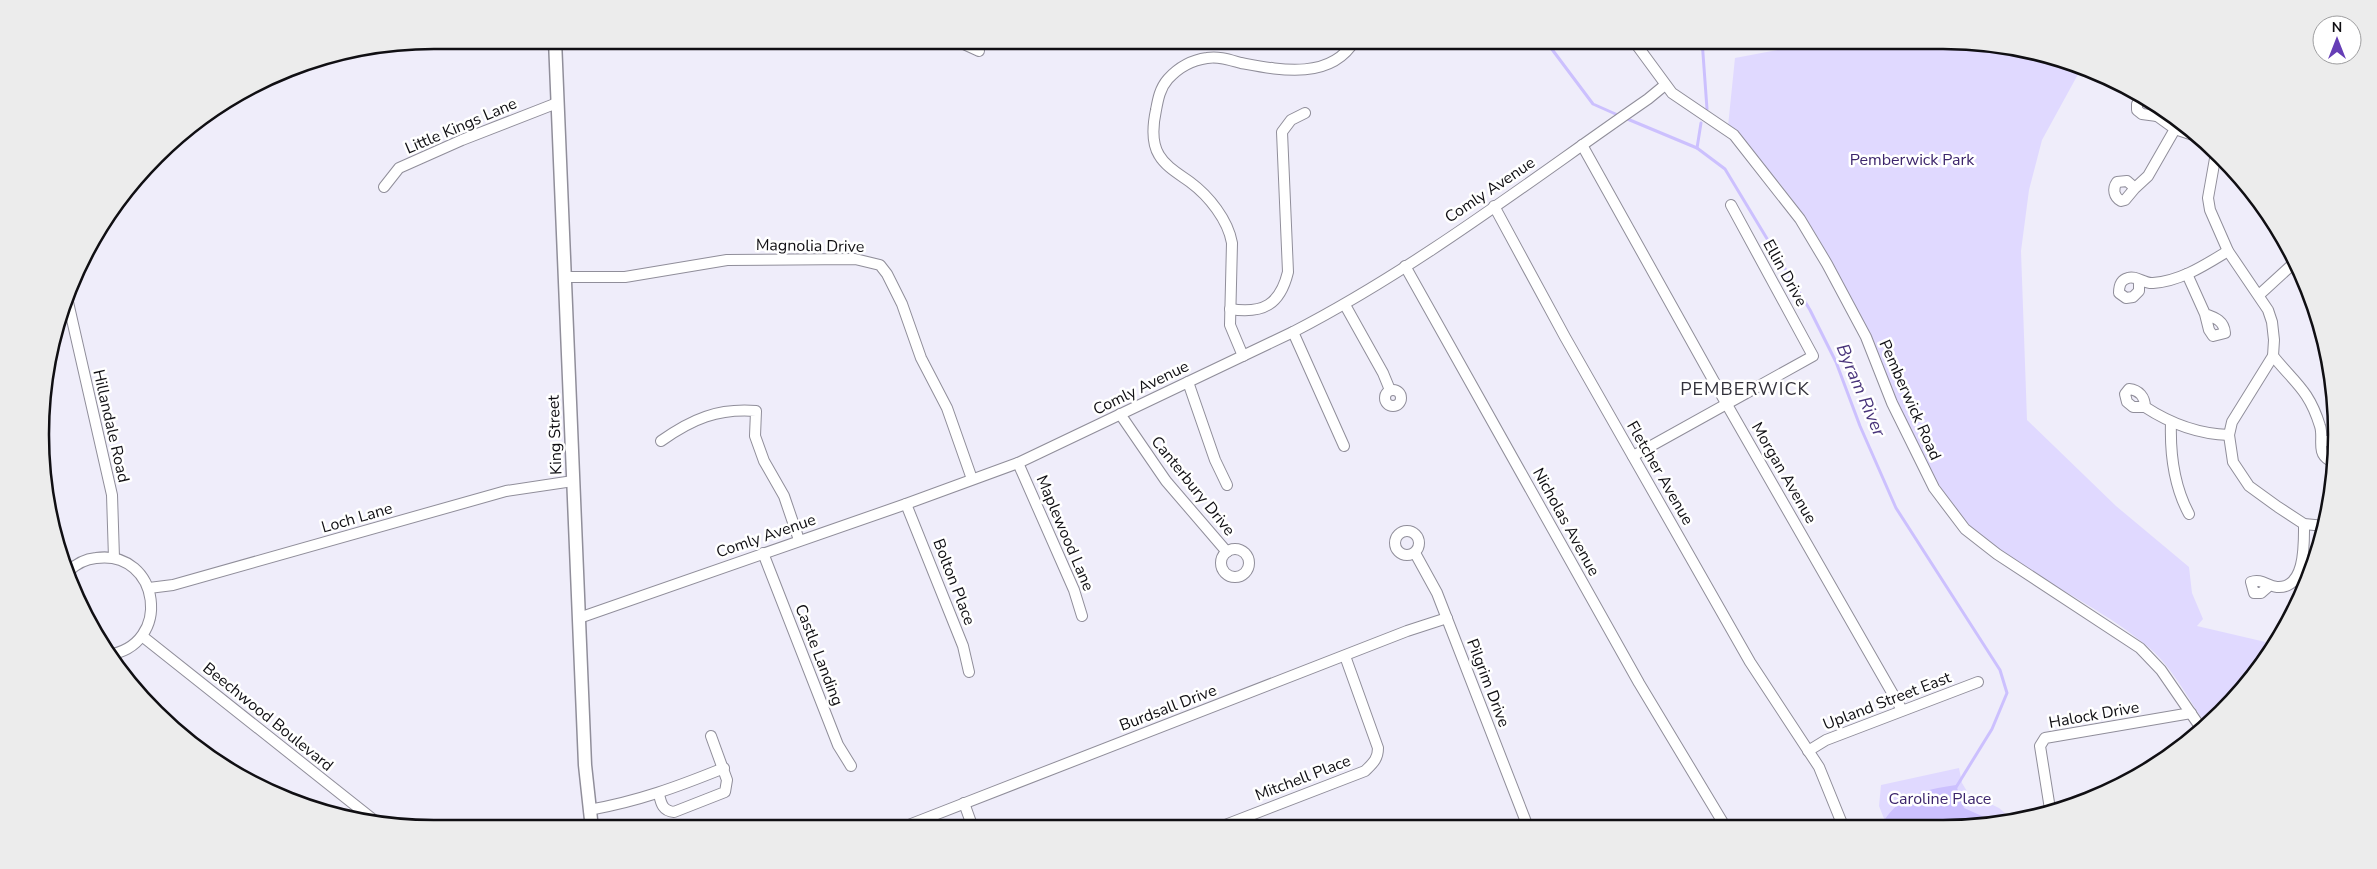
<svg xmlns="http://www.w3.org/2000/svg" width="2377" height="869" font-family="'Nunito Sans',sans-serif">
	<rect width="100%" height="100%" fill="#efedfa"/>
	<!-- green -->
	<g fill="#e0d9ff">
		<path d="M1830 40H1943L2044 53 2082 67 2042 140 2029 190 2021 251 2027 420 2116 506 2189 567 2192 593 2203 619 2197 626 2274 644 2207 726C2190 702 2175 672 2154 652 2098 602 2022 576 1967 523 1926 483 1898 400 1875 347 1858 310 1837 275 1819 239 1795 200 1761 158 1728 126L1735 58Z"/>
		<path d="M1959 768 1962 783 1968 793 1999 808 2013 820 1994 826H1887L1879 806 1881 785Z"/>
	</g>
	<!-- water -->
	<g fill="#ccc0fe">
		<path d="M2318 316 2325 344C2316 339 2309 330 2312 320Z"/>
		<path d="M1956 785 1964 808 1993 821 1996 825 1881 826C1898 795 1922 790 1956 785Z"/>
	</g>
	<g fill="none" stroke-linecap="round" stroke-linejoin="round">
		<!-- stream -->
		<g stroke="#ccc0fe" stroke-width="3">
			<path d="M1545 40 1593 104 1620 116"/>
			<path d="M1702 40 1707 109"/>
			<path d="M1625 118 1697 148 1725 169 1810 310 1836 362 1860 426 1896 508 2000 670 2007 693 1992 729 1955 789"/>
			<path d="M1697 148 1701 123"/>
		</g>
		<!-- minor casing -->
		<g stroke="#908e9a" stroke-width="12">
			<g id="minor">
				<path d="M955 40 979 51"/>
				<path d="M1633 40 1672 93 1734 135 1800 219 1827 264 1866 337 1892 403 1934 488 1965 529 1997 554 2140 648 2161 670 2203 731"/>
				<path d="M2146 99H2141L2137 104V110L2142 114 2157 116"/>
				<path d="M2175 129 2199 137"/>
				<path d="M1582 145 1726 403 1902 710"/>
				<path d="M2216 153 2208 198 2210 210 2228 251 2268 310 2272 322 2274 340 2273 356 2232 422 2229 435 2233 462 2249 486 2278 507 2304 524 2325 526"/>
				<path d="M384 187 399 168 462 140 557 103"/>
				<path d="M2135 188 2127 181 2117 182C2112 189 2114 197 2121 201L2125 200 2135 188 2148 176 2175 129 2157 116 2153 103"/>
				<path d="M1494 206 1565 337 1750 662 1819 767 1843 826"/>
				<path d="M1405 266 1639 683 1725 826"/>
				<path d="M2187 274 2205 314 2209 330 2213 336 2225 333C2224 321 2216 318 2205 314"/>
				<path d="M566 277H625L727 260 855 259 880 265 887 274 902 304 921 358 947 408 972 479"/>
				<path d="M2139 281V291L2133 297 2126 298 2119 293C2119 286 2120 280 2128 278 2136 275 2144 284 2153 283 2181 281 2205 265 2228 251"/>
				<path d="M2259 295 2295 262"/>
				<path d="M68 302 112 495 114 558"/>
				<path d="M1345 305 1383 373 1390 390"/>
				<path d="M1230 309C1263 314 1280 305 1288 272L1282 132 1291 120 1305 113"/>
				<path d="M1293 332 1344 446"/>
				<path d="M1243 356 1230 325 1232 243C1228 220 1209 196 1190 182 1179 174 1166 167 1159 155 1151 142 1153 124 1156 110 1158 99 1160 88 1168 79 1178 68 1192 60 1207 58 1219 56 1230 60 1241 63 1279 70 1331 81 1355 40"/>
				<path d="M2273 356C2295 383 2309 390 2320 426 2324 438 2316 453 2329 460L2336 458"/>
				<path d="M1188 382 1215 460 1227 485"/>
				<circle cx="1393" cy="398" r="8"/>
				<path d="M2145 407H2133L2127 402 2125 394 2129 389C2139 390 2145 397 2145 407 2171 424 2197 434 2229 435"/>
				<path d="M1120 414 1166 481 1227 552"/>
				<path d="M2171 423C2170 454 2174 486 2189 514"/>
				<path d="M661 441C692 419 718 408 756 411L755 436 764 461 784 496 799 540"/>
				<path d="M2322 441H2329L2336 445"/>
				<path d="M1633 456 1813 356 1731 205"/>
				<path d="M1018 463 1074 590 1082 616"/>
				<path d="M906 504 963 646 969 672"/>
				<circle cx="1407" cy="543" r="12"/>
				<circle cx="1235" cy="563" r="14"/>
				<path d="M763 553 838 745 851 766"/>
				<path d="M1415 553 1437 593 1528 827"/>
				<path d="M69 571C76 564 86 559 96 558 160 549 174 646 107 655"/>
				<path d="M2269 586 2261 593H2254L2251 582C2261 578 2267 586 2277 587 2306 589 2304 543 2304 524"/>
				<path d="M149 588 173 585 506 491 573 481"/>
				<path d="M579 618 906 504 1018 463 1293 332C1419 267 1532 179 1648 99L1665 85"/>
				<path d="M142 636 375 821"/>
				<path d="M1808 751 1826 740 1978 682"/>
				<path d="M659 794C661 804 663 811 674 812L725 792 727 780 711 736"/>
				<path d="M964 803 973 828"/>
				<path d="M2050 809 2040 746 2045 738 2191 713"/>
				<path d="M589 810C639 801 677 787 724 768"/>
				<path d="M1220 827 1365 771C1373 763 1378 759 1378 748L1345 656"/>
				<path d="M901 828 1407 631 1447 618"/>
			</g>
		</g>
		<!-- major casing -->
		<g stroke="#908e9a" stroke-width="15">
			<path id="major" d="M555 40 585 765 592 829"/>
		</g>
		<!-- minor -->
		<use href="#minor" stroke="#fff" stroke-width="10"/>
		<!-- major -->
		<use href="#major" stroke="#fff" stroke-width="12"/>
	</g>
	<g text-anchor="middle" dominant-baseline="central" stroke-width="5" stroke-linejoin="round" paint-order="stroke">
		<!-- street labels -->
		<g font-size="16" fill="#100f13" stroke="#fff">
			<text transform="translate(461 126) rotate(-23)">Little Kings Lane</text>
			<text transform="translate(1490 190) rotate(-34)">Comly Avenue</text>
			<text transform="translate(810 246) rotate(1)">Magnolia Drive</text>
			<text transform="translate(1785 273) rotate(61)">Ellin Drive</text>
			<text transform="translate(1141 388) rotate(-26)">Comly Avenue</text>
			<text transform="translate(1910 400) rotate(66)">Pemberwick Road</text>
			<text transform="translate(111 426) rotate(77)">Hillandale Road</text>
			<text transform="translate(555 435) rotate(-92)">King Street</text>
			<text transform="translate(1660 473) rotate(60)">Fletcher Avenue</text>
			<text transform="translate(1784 473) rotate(60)">Morgan Avenue</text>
			<text transform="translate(1193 486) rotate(51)">Canterbury Drive</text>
			<text transform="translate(357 518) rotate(-16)">Loch Lane</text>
			<text transform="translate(1566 522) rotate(61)">Nicholas Avenue</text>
			<text transform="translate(1065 533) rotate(67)">Maplewood Lane</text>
			<text transform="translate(766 536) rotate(-19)">Comly Avenue</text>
			<text transform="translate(954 582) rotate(69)">Bolton Place</text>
			<text transform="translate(819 655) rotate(69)">Castle Landing</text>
			<text transform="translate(1488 683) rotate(69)">Pilgrim Drive</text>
			<text transform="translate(1887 701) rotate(-21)">Upland Street East</text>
			<text transform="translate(1168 708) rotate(-21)">Burdsall Drive</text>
			<text transform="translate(2094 715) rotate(-10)">Halock Drive</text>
			<text transform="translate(268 717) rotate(39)">Beechwood Boulevard</text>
			<text transform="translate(1303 778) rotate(-21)">Mitchell Place</text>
		</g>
		<!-- park labels -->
		<g font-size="16" fill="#3c256c" stroke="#fff">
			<text x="1912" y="160">Pemberwick Park</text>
			<text x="1940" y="799">Caroline Place</text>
		</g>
		<!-- neighbourhood labels -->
		<g font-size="18" letter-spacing="1" fill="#32313a" stroke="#fff">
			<text x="1745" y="389">PEMBERWICK</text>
		</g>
		<!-- water labels -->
		<g font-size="18" font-style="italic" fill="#48337a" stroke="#fff">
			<text transform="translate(1861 390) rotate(67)">Byram River</text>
		</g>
	</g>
	<!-- crop -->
	<path d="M0 0H2377V869H0ZM434 49H1943A385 385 0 0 1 2328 434V435A385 385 0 0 1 1943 820H434A385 385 0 0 1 49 435V434A385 385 0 0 1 434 49Z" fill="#ececec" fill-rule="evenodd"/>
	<path fill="none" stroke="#100f13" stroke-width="2.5" d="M434 49H1943A385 385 0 0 1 2328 434V435A385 385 0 0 1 1943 820H434A385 385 0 0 1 49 435V434A385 385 0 0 1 434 49Z"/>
	<!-- north arrow -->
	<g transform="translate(2337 40)"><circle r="24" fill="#ffffff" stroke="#9f9fa1"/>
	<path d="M0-4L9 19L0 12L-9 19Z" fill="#663eb6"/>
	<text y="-8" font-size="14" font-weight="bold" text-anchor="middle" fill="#100f13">N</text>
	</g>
</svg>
